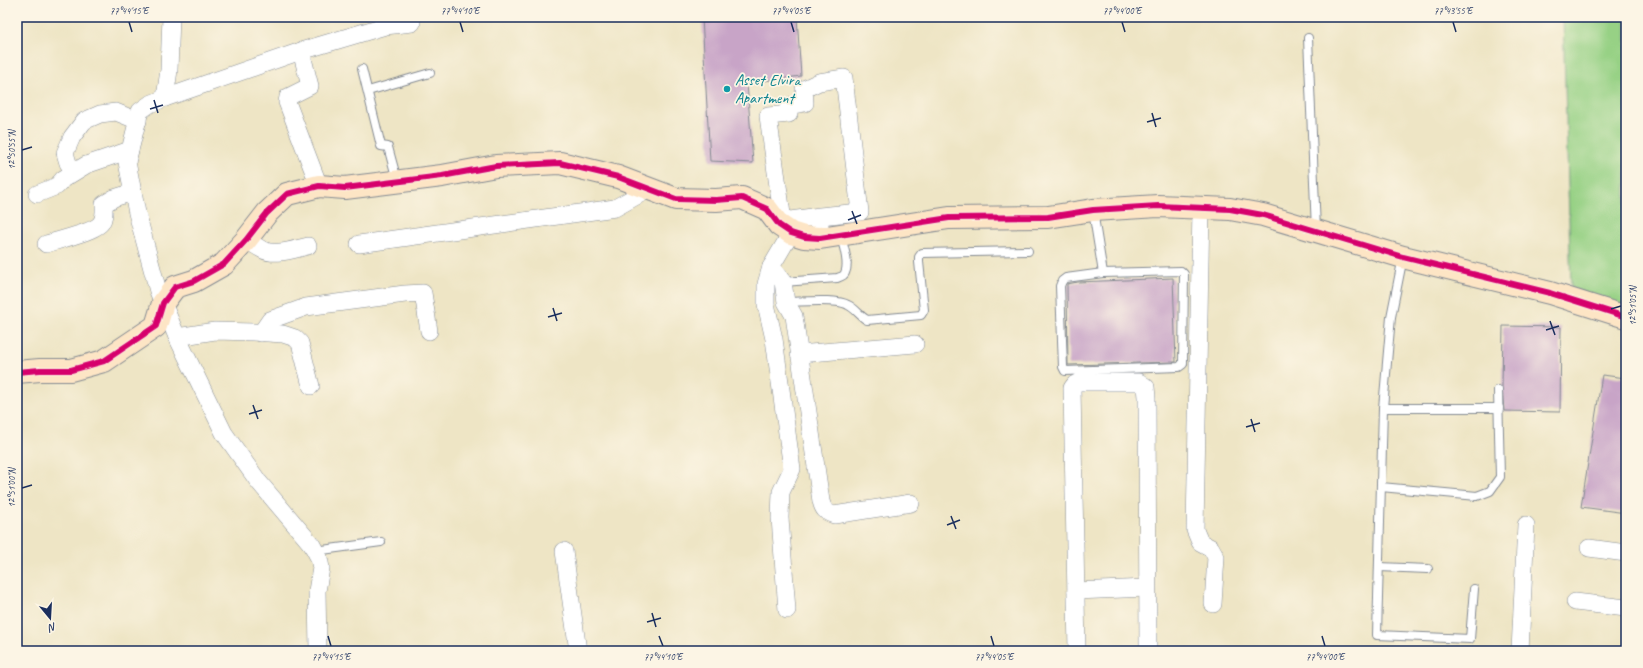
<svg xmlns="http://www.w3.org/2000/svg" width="1643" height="668" font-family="Caveat,sans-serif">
	<rect width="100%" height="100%" fill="#fcf5e5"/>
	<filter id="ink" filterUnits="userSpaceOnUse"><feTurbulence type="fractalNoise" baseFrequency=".025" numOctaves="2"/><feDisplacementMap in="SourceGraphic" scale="8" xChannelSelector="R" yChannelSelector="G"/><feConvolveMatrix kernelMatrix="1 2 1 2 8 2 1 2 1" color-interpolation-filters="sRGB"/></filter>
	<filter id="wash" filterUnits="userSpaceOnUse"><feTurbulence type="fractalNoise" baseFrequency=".012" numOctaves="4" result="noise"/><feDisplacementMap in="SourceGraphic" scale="16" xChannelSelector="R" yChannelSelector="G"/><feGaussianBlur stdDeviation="0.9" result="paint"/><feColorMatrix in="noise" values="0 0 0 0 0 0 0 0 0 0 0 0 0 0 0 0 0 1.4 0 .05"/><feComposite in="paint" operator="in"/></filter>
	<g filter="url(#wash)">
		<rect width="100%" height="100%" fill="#eee5c5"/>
		<!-- green -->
		<path fill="#97d185" stroke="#598072" d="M1563 17H1626V308L1571 288Z"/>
		<g id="blocks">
			<!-- building -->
			<g fill="#c8a4c7">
				<path d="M702 17H797L801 76 747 83 753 163 710 161Z"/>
				<path d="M1173 278 1176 362 1068 365 1067 284 1078 282Z"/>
				<path d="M1503 326 1561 327 1560 412 1504 411 1502 387Z"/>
				<path d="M1602 375 1626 378V513L1581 507Z"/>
			</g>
		</g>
	</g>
	<g filter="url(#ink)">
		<use href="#blocks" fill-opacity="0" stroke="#848a92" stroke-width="1"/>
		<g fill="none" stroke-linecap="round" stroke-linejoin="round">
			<!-- lane casing -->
			<g stroke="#848a92" stroke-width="10">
				<g id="lane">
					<path d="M1308 38 1316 230"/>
					<path d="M362 69 381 146 388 147 397 180"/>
					<path d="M368 91 430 73"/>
					<path d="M1093 211 1103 273"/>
					<path d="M1403 257 1391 317 1383 408 1377 635 1470 639 1474 589"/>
					<path d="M1181 271 1184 274 1183 364 1179 367 1065 371 1063 367 1060 286 1062 281 1066 278 1103 273Z"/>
					<path d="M783 282 837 278C840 277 844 276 845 273 850 263 843 246 841 236"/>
					<path d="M786 302C801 302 837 298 848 305 855 308 860 316 867 320L921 315 924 310 919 262V257L922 253 1028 251"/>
					<path d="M1383 408H1499"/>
					<path d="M1381 487 1477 496 1490 491 1500 477 1498 390"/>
					<path d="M315 551 381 542"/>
					<path d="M1379 567 1428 569"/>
				</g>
			</g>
			<!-- street casing -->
			<g stroke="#848a92" stroke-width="18">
				<g id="street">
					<path d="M171 17 169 70 165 98 150 104 140 111 127 162 137 213 158 291 177 337 224 433 258 481 312 545 319 558 321 568 317 591 318 651"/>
					<path d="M301 51 310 86 288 97 287 102 319 186"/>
					<path d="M165 98 301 51 385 26 412 23"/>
					<path d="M73 171 68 163 65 153 72 137 84 121 100 114 116 112 138 121"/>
					<path d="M37 194 57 186 63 179 86 165 130 150"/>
					<path d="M1201 208 1195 530 1200 542 1211 548 1216 557 1213 604"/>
					<path d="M820 238V216L860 212 844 78 819 82 804 89 805 103 788 106 789 114 768 116 783 221 820 216"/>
					<path d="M246 240C252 243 257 247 263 250 276 256 294 249 308 246"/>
					<path d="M46 244C56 241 96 231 101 223 105 217 104 211 104 204L114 198 133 192"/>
					<path d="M359 244 615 208 649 189"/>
					<path d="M771 267 783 282 786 302 794 316 821 501C823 509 825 512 834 515L911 503"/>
					<path d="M261 333 270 320 306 307 405 294 423 293 429 331"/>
					<path d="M177 337 215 331 253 332 283 334 295 338 300 343 311 386"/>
					<path d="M799 354 915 344"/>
					<path d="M1589 548 1626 553"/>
					<path d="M564 551 578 651"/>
					<path d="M1076 591 1147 588"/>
					<path d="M1575 602 1626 608"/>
					<path d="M787 610 780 518 781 492 792 469 774 339 766 304V284L771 267 791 233"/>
					<path d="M1077 651 1072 388 1075 384 1079 382H1139L1146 387 1147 397 1148 651"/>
					<path d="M1520 651 1526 525"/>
				</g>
			</g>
			<!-- secondary casing -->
			<g stroke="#848a92" stroke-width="24">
				<path id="secondary" d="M17 372 40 370H71L104 361 156 326 163 303 175 287 194 281 224 264 246 240 267 213 287 194 319 186 345 188 442 176 496 166 560 163 618 177 676 199 716 200 742 198 767 209 779 225 791 233 804 237 820 238 949 218 1048 217 1093 210 1158 206 1230 209 1263 215 1403 257 1550 293 1626 317"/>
			</g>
			<!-- lane -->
			<use href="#lane" stroke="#fff" stroke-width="8"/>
			<!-- street -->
			<use href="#street" stroke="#fff" stroke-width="17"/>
			<!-- secondary -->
			<use href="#secondary" stroke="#fde5c5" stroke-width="22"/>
			<!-- cycleway casing -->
			<g stroke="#fcf5e5" stroke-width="8">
				<path id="cycleway" d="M17 372 40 370H71L104 361 156 326 163 303 175 287 194 281 224 264 246 240 267 213 287 194 319 186 345 188 442 176 496 166 560 163 618 177 676 199 716 200 742 198 767 209 779 225 791 233 804 237 820 238 949 218 1048 217 1093 210 1158 206 1230 209 1263 215 1403 257 1550 293 1626 317"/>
			</g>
			<!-- cycleway -->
			<use href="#cycleway" stroke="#d6006c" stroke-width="6"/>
		</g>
	</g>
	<!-- ticks -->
	<path fill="none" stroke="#1b2f5e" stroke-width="1.5" d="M129 22 132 32M460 22 463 32M791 22 794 32M1122 22 1125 32M1453 22 1456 32M154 100 158 113M150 109 163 105M1152 113 1156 127M1147 122 1161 118M22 150 32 147M852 211 857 224M848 220 861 215M553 308 557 321M1611 309 1621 306M548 317 562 313M1550 321 1555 335M1546 330 1559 326M253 405 258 419M249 414 262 410M1251 419 1255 432M1246 427 1260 423M22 488 32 485M951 516 956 529M947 525 960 520M652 613 656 627M647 622 661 618M328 636 331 646M659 636 663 646M991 636 994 646M1322 636 1325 646"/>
	<!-- markers -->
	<circle fill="#0f9aa8" stroke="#fcf5e5" stroke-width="1.5" cx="727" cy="89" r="4"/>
	<g text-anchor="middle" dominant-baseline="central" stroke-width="3.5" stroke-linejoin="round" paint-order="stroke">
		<!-- culture labels -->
		<g font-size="16" fill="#0d838f" stroke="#fcf5e5" text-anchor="start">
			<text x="735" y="80">Asset Elvira<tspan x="735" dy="18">Apartment</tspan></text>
		</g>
	</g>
	<!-- margin -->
	<rect width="1643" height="668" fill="none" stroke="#fcf5e5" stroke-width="44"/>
	<!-- north arrow -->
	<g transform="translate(50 618) rotate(162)" stroke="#fcf5e5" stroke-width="3" paint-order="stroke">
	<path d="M0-3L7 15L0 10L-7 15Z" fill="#1b2f5e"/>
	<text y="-6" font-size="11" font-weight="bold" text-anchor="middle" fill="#1b2f5e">N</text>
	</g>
	<rect x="22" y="22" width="1599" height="624" fill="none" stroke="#1b2f5e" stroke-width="1.5"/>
	<g font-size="10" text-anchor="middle" fill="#1b2f5e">
		<text x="129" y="14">77°44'15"E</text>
		<text x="460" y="14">77°44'10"E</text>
		<text x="791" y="14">77°44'05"E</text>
		<text x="1122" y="14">77°44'00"E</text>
		<text x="1453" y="14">77°43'55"E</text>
		<text transform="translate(11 150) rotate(-90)" y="4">12°50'55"N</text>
		<text transform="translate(1632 306) rotate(-90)" y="4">12°51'05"N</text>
		<text transform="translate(11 488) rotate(-90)" y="4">12°51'00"N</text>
		<text x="331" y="660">77°44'15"E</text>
		<text x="663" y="660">77°44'10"E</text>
		<text x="994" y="660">77°44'05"E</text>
		<text x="1325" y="660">77°44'00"E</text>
	</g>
</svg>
